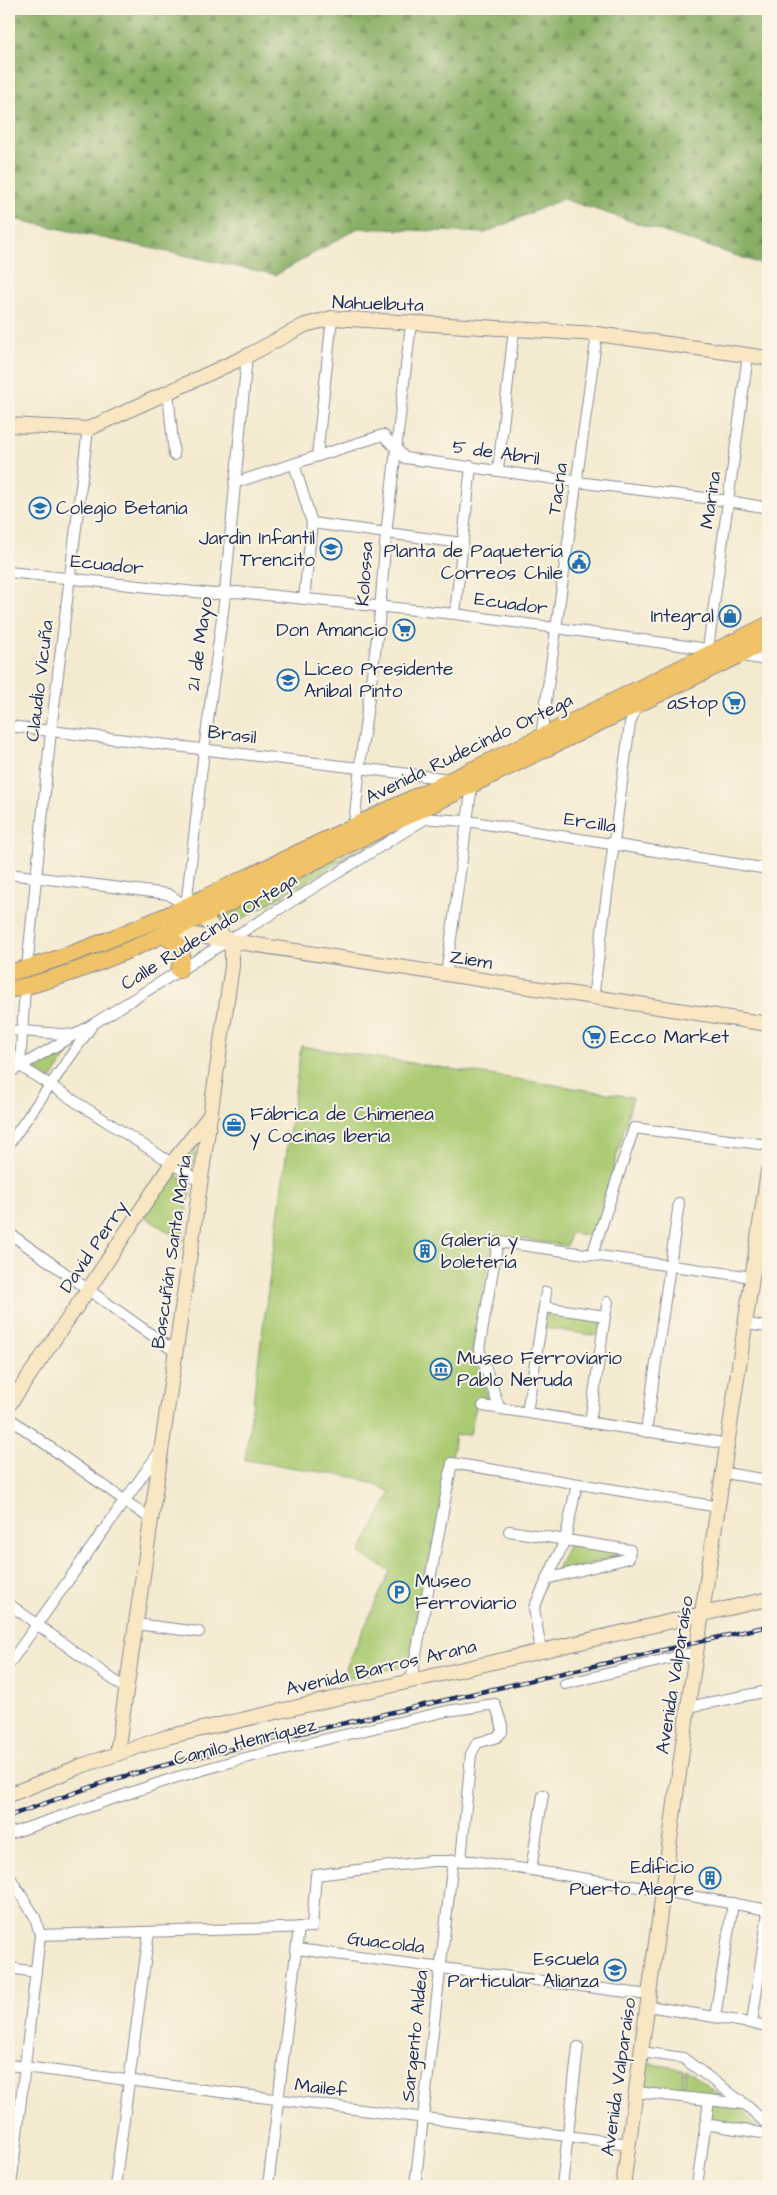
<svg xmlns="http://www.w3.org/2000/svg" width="777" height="2195" font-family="'Architects Daughter',sans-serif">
	<defs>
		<pattern id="forest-firs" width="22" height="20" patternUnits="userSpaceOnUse" patternTransform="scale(1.25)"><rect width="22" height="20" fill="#88af65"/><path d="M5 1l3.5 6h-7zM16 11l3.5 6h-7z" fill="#6e8f56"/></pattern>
	</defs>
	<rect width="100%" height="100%" fill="#fcf5e5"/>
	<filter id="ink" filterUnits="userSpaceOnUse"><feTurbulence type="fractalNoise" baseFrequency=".02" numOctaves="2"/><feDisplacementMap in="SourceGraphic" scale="10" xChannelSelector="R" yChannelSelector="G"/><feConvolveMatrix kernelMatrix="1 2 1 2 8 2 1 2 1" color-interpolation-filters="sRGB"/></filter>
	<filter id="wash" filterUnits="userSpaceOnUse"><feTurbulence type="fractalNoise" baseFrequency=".0096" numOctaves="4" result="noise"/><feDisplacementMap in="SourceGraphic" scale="20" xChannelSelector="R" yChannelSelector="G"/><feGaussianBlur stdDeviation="1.12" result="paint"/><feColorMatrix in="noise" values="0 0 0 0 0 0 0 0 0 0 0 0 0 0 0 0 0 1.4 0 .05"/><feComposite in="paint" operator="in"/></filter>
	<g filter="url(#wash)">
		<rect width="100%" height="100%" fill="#f4ead0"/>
		<!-- green -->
		<g fill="#abcb73" stroke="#637d68">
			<path d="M404 828 353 854 227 928 215 915Z"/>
			<path d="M76 1039H78L51 1080 30 1066Z"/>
			<path d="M301 1046 633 1097 595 1236 570 1233 567 1246 494 1235 471 1357 475 1358 490 1404 477 1402 470 1434 455 1435 446 1494 417 1618 409 1665 340 1681 390 1571 360 1553 391 1492 359 1478 245 1460Z"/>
			<path d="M198 1134 193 1171 179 1162Z"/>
			<path d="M172 1172 188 1184 191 1189 182 1241 144 1216Z"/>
			<path d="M547 1311 602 1319 599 1336 544 1328Z"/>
			<path d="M569 1544 623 1553 624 1554 555 1574Z"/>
			<path d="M646 2063 684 2069 681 2090 642 2084Z"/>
			<path d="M686 2069 721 2096 683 2091Z"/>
			<path d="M707 2103 742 2108 757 2128 705 2121Z"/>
		</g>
		<!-- forest -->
		<path fill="url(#forest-firs)" stroke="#526f62" d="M9 9H768V266L563 199 485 233 358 228 276 275 9 218Z"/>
	</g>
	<g filter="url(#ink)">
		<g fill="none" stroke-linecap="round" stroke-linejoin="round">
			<!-- street casing -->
			<g stroke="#888c97" stroke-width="12">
				<g id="street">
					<path d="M168 392 174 455"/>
					<path d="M317 456 332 318"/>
					<path d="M294 464 312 523 304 599"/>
					<path d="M498 470 514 329"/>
					<path d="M234 483 383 435 405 458 577 482 729 501 768 508"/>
					<path d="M312 523 462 543"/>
					<path d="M9 572 214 594 237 592 455 614 708 649"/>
					<path d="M455 614 471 466"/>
					<path d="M708 649 748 355"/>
					<path d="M741 656 768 660"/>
					<path d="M9 726 450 779"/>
					<path d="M541 737 597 334"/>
					<path d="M419 818 467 821 768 869"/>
					<path d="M354 826 361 756 379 623 386 534 411 324"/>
					<path d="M9 874 168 894 186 906 204 750 224 603 247 356"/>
					<path d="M27 968 51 731 88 429"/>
					<path d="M446 975 472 785"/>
					<path d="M25 987 20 1066 201 1182"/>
					<path d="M593 998 630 723 637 706"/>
					<path d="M9 1030 74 1035"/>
					<path d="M9 1073 93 1024 425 819"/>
					<path d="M9 1144 91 1027"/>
					<path d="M9 1233 177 1353"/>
					<path d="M592 1255 634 1128 768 1145"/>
					<path d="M544 1307 546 1292"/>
					<path d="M605 1316 608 1302"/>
					<path d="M746 1324 768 1327"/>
					<path d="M483 1406 729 1444"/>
					<path d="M499 1407 479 1349 498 1242 752 1277"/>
					<path d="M527 1412 544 1307 605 1316 590 1423"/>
					<path d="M9 1418 152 1520"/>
					<path d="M646 1432 679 1203"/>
					<path d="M725 1473 768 1480"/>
					<path d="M509 1531 630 1550 629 1558 546 1579"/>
					<path d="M9 1604 126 1689"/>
					<path d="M136 1624 199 1632"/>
					<path d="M541 1651 534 1608 565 1540 577 1484"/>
					<path d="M9 1664 160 1451"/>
					<path d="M411 1681 452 1463 719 1507"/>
					<path d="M565 1684 696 1652"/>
					<path d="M688 1707 768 1691"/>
					<path d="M9 1834 174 1778 241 1759 447 1711 495 1704 502 1725V1732L497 1737 477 1743 471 1754 461 1860"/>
					<path d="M531 1869 543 1795"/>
					<path d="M9 1876 35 1917 40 1935 11 2186"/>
					<path d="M40 1935 312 1927 316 1875 432 1861H473L664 1891 768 1910"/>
					<path d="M297 1949 649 1995"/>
					<path d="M9 1968 36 1972"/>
					<path d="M648 2006 768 2026"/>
					<path d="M715 2017 733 1903"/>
					<path d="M752 2023 768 1912"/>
					<path d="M642 2052 683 2058 746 2105 768 2125"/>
					<path d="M9 2065 629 2144"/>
					<path d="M636 2092 744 2104"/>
					<path d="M705 2124 768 2134"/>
					<path d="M115 2186 149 1932"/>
					<path d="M268 2186 299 1927"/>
					<path d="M415 2186 453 1860"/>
					<path d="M562 2186 578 2047"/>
					<path d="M697 2186 709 2100"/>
				</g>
			</g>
			<!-- secondary casing -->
			<g stroke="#888c97" stroke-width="16">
				<g id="secondary">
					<path d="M9 425 88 429 247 356 305 325 332 318 597 334 768 358"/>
					<path d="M167 931 768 1024"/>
					<path d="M9 1405 88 1290 172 1163 211 1114"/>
					<path d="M117 1753 232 966V952L229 941 195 911"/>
					<path d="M9 1795 81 1766 167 1737 768 1599"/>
					<path d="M623 2186 688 1707 768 1171"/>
				</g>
			</g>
			<!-- primary casing -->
			<g stroke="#888c97" stroke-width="18">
				<g id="primary">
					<path d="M162 935C182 945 185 948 179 970"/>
					<path d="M9 973C64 959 117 937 170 914L541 737 768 625"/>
					<path d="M9 990C100 971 196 918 280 878 444 800 605 719 768 641"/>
				</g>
			</g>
			<!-- street -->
			<use href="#street" stroke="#fff" stroke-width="10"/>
			<!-- secondary -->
			<use href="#secondary" stroke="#f9e7c3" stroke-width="14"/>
			<!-- primary -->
			<use href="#primary" stroke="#f0c369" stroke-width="16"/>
			<!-- rail casing -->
			<g stroke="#1b2f5e" stroke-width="4.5">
				<path id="rail" d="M9 1816 111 1780 184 1760 768 1626"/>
			</g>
			<!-- rail -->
			<use href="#rail" stroke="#fcf5e5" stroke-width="2.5" stroke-dasharray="8" stroke-linecap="butt"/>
		</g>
	</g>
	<!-- icons -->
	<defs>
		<g id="school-ring" transform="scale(1.125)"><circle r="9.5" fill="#fcf5e5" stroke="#1f6fb2" stroke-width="1.5"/><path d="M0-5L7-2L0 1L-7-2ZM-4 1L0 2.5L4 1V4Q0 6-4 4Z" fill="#1f6fb2"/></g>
		<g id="civic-ring" transform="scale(1.125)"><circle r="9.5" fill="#fcf5e5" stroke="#1f6fb2" stroke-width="1.5"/><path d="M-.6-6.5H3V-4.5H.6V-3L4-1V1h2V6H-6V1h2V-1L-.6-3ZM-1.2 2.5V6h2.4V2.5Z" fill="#1f6fb2"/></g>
		<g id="shop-ring" transform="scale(1.125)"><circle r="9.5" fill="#fcf5e5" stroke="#1f6fb2" stroke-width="1.5"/><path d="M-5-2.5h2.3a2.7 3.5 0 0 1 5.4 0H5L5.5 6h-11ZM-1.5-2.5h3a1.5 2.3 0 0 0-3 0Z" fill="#1f6fb2"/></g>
		<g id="supermarket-ring" transform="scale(1.125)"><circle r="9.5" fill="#fcf5e5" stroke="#1f6fb2" stroke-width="1.5"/><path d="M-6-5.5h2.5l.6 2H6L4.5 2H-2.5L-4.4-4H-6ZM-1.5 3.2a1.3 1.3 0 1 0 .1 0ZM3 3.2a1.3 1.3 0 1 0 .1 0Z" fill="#1f6fb2"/></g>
		<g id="office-ring" transform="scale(1.125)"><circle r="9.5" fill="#fcf5e5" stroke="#1f6fb2" stroke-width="1.5"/><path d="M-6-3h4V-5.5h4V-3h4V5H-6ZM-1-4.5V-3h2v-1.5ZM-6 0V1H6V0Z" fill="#1f6fb2"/></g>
		<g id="building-ring" transform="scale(1.125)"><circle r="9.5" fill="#fcf5e5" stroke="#1f6fb2" stroke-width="1.5"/><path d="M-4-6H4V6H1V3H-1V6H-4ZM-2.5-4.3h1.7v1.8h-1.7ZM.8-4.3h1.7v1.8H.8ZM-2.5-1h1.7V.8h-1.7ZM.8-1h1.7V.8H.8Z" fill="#1f6fb2"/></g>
		<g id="museum-ring" transform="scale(1.125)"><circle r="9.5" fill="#fcf5e5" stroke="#1f6fb2" stroke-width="1.5"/><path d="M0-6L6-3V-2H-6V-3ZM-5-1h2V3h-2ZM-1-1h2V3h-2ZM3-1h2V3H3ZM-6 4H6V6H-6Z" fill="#1f6fb2"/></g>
		<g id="parking-ring" transform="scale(1.125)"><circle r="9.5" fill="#fcf5e5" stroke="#1f6fb2" stroke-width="1.5"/><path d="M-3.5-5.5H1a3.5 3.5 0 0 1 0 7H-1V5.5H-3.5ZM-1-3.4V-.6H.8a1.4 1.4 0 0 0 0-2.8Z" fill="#1f6fb2"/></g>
	</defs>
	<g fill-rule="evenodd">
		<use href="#school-ring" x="40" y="508"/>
		<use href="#school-ring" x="331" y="549"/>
		<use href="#civic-ring" x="579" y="562"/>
		<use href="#shop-ring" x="730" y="616"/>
		<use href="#supermarket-ring" x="404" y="630"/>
		<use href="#school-ring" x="288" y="680"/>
		<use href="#supermarket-ring" x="734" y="703"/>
		<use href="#supermarket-ring" x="594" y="1037"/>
		<use href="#office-ring" x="234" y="1125"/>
		<use href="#building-ring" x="425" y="1251"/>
		<use href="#museum-ring" x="441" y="1369"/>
		<use href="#parking-ring" x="399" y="1592"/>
		<use href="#building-ring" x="710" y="1878"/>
		<use href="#school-ring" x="615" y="1970"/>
	</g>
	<g text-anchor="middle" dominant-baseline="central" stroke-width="4" stroke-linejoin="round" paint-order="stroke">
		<!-- street labels -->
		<g font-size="19" fill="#1b2f5e" stroke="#fcf5e5">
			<text transform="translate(378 304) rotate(2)">Nahuelbuta</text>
			<text transform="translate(496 453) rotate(8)">5 de Abril</text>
			<text transform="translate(558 489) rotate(-82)">Tacna</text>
			<text transform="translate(711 500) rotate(-82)">Marina</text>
			<text transform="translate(107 565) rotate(6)">Ecuador</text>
			<text transform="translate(365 574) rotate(-86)">Kolossa</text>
			<text transform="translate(511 604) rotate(8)">Ecuador</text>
			<text transform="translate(200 644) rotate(-82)">21 de Mayo</text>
			<text transform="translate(40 681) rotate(-83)">Claudio Vicuña</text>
			<text transform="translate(232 735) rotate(7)">Brasil</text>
			<text transform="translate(469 749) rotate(-26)">Avenida Rudecindo Ortega</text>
			<text transform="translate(590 823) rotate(9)">Ercilla</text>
			<text transform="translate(209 932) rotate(-32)">Calle Rudecindo Ortega</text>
			<text transform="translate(471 960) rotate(9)">Ziem</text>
			<text transform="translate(94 1247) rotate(-56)">David Perry</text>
			<text transform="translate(172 1252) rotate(-82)">Bascuñán Santa María</text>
			<text transform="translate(381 1668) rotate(-13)">Avenida Barros Arana</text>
			<text transform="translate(675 1675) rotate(-81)">Avenida Valparaíso</text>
			<text transform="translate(245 1742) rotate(-14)">Camilo Henríquez</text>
			<text transform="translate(386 1943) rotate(7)">Guacolda</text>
			<text transform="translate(415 2036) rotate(-84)">Sargento Aldea</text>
			<text transform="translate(619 2077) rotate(-82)">Avenida Valparaíso</text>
			<text transform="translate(321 2088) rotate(7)">Mailef</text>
		</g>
		<!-- poi labels -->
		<g font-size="19" fill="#1b2f5e" stroke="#fcf5e5" text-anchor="start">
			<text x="56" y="508">Colegio Betania</text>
			<text x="315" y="538" text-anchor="end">Jardin Infantil<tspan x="315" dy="22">Trencito</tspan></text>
			<text x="563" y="551" text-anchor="end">Planta de Paquetería<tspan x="563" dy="22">Correos Chile</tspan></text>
			<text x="714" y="616" text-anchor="end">Integral</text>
			<text x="388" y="630" text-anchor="end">Don Amancio</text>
			<text x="304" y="669">Liceo Presidente<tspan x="304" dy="22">Anibal Pinto</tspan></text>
			<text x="718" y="703" text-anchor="end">aStop</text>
			<text x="610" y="1037">Ecco Market</text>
			<text x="250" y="1114">Fábrica de Chimenea<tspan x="250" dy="22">y Cocinas Iberia</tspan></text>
			<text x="441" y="1240">Galería y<tspan x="441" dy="22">boletería</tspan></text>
			<text x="457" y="1358">Museo Ferroviario<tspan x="457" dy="22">Pablo Neruda</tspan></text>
			<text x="415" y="1581">Museo<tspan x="415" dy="22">Ferroviario</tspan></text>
			<text x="694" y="1867" text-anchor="end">Edificio<tspan x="694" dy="22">Puerto Alegre</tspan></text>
			<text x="599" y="1959" text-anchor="end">Escuela<tspan x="599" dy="22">Particular Alianza</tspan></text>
		</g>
	</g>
	<!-- margin -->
	<rect width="777" height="2195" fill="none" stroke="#fcf5e5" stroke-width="30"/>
</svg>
